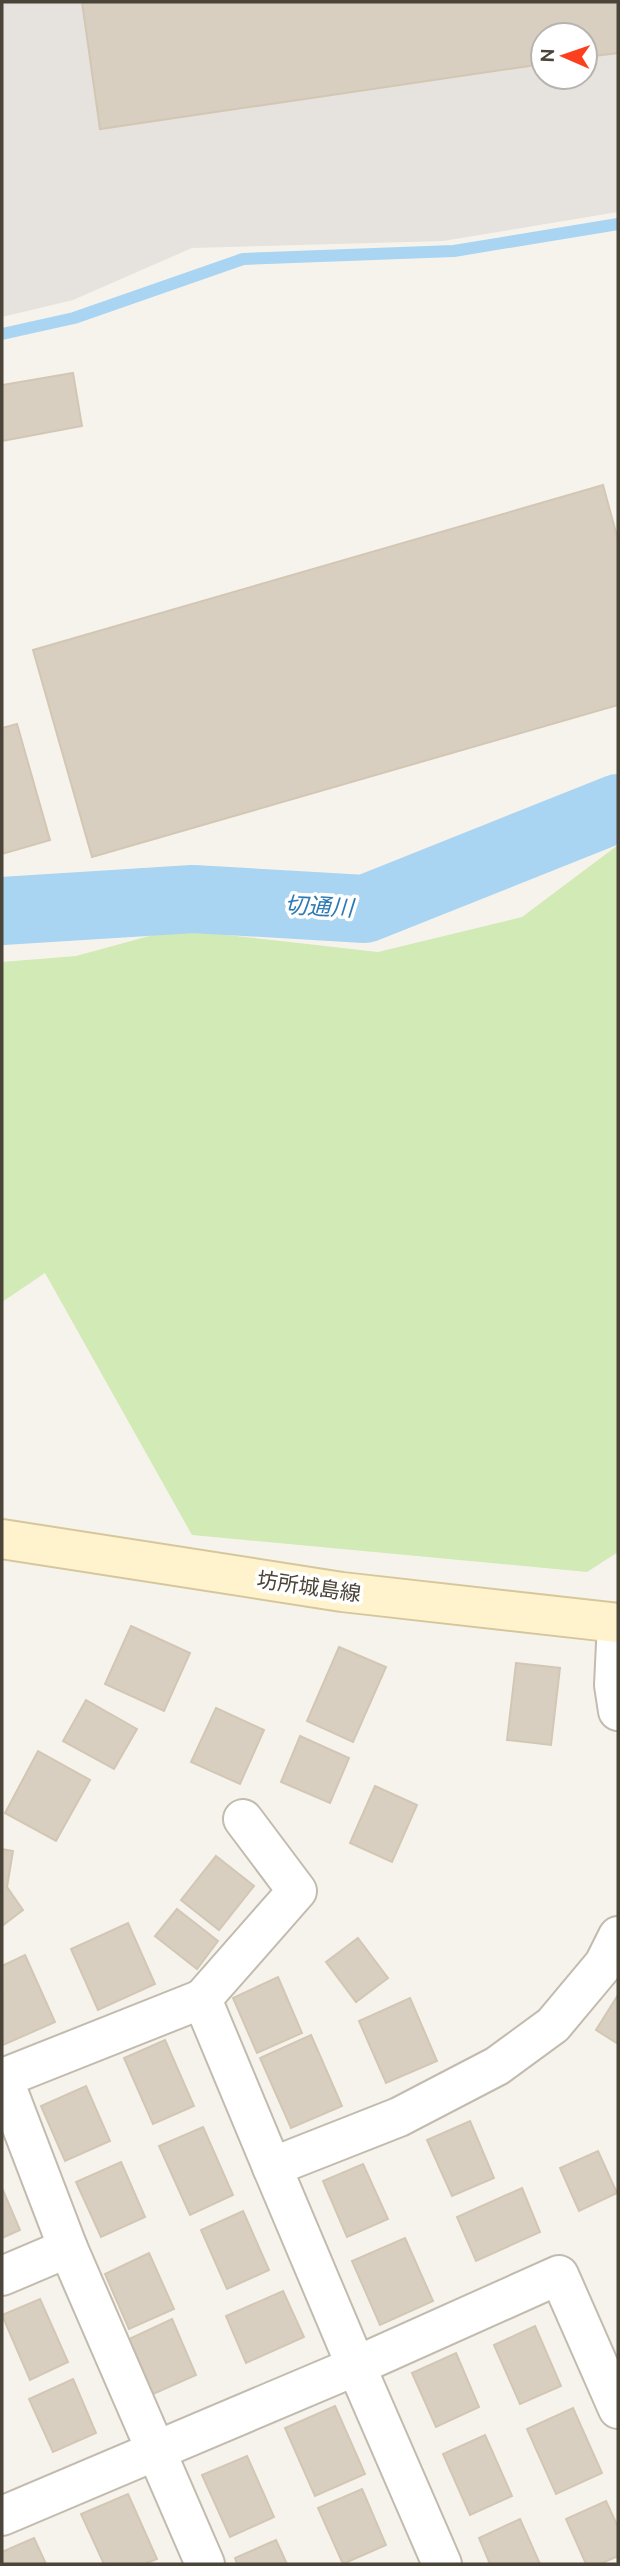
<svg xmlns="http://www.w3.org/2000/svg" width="620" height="2566" font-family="Ubuntu,'Noto Sans JP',sans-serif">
	<rect width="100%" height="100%" fill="#f6f3ec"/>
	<!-- industrial -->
	<path fill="#e6e2dd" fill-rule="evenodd" d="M2 2H618V212L443 241 192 248 73 300 2 317ZM543 35H585V77H543Z"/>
	<!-- green -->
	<path fill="#d2eab5" d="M618 845V1552L587 1572 192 1535 45 1273 2 1302V962L76 956 175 929 378 952 522 917Z"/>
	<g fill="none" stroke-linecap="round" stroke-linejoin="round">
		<!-- stream -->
		<path stroke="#a9d4f2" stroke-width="12" d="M2 334 74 318 243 259 454 251 618 224"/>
		<!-- river -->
		<path stroke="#a9d4f2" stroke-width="68" d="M2 911 193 899 365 909 618 808"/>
	</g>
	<!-- building -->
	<g fill="#d8cfc1" stroke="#d3c7b4" stroke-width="2">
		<path d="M82 2H618V53L585 57V35H543V64L100 129Z"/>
		<path d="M73 373 82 426 2 441V385Z"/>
		<path d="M603 485 618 540V705L92 857 33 650Z"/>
		<path d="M17 724 50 840 2 854V728Z"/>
		<path d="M131 1626 190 1653 164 1711 105 1684Z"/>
		<path d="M339 1647 386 1667 353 1742 307 1721Z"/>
		<path d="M516 1663 560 1668 551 1745 507 1740Z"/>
		<path d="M86 1700 137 1729 114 1769 63 1741Z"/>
		<path d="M216 1708 264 1730 240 1784 191 1762Z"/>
		<path d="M300 1736 349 1758 330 1803 281 1782Z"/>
		<path d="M38 1751 90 1780 56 1841 5 1813Z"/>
		<path d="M375 1786 417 1805 392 1862 350 1843Z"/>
		<path d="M2 1849 13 1851 7 1887 23 1910 2 1926Z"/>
		<path d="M216 1856 254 1886 219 1930 181 1900Z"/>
		<path d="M177 1909 218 1941 197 1969 155 1936Z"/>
		<path d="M128 1923 155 1984 98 2010 71 1949Z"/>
		<path d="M358 1938 388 1978 356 2002 326 1962Z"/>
		<path d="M25 1955 55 2022 3 2045 2 1966Z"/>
		<path d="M278 1977 302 2033 257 2053 233 1998Z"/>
		<path d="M618 1995V2044L596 2030Z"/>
		<path d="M410 1998 437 2061 386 2083 359 2021Z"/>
		<path d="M311 2035 342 2106 291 2128 260 2058Z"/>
		<path d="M165 2040 194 2106 153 2124 124 2058Z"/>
		<path d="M86 2086 110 2141 65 2161 41 2106Z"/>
		<path d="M470 2121 494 2178 452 2196 427 2140Z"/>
		<path d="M203 2127 233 2195 190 2215 159 2146Z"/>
		<path d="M598 2151 617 2193 579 2211 560 2168Z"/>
		<path d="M121 2162 145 2217 101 2237 76 2182Z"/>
		<path d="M363 2164 388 2219 347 2237 323 2181Z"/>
		<path d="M2 2188 20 2230 2 2238Z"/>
		<path d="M522 2188 540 2232 476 2261 457 2217Z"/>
		<path d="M243 2211 269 2270 227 2289 201 2230Z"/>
		<path d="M405 2238 433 2301 380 2325 352 2261Z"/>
		<path d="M149 2253 174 2309 129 2329 105 2274Z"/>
		<path d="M283 2291 304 2337 246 2363 226 2316Z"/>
		<path d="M40 2299 68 2362 30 2380 2 2315Z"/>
		<path d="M172 2319 196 2375 151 2395 127 2340Z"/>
		<path d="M535 2326 561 2386 520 2404 494 2345Z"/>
		<path d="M456 2353 479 2407 436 2427 412 2373Z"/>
		<path d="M73 2379 96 2433 53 2452 29 2399Z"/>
		<path d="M335 2406 365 2474 315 2496 285 2428Z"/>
		<path d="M573 2408 602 2473 556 2494 527 2429Z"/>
		<path d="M485 2435 512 2496 470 2515 443 2454Z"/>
		<path d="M247 2456 274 2517 230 2537 202 2475Z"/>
		<path d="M362 2489 386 2545 343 2564 318 2508Z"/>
		<path d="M128 2494 157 2559 144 2564H104L81 2514Z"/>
		<path d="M606 2501 618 2527V2556L600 2564H586L566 2519Z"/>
		<path d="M520 2519 540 2564H490L479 2538Z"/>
		<path d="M34 2538 46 2564H2V2552Z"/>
		<path d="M276 2540 287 2564H237L235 2558Z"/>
	</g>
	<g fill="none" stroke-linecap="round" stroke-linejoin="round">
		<!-- minor casing -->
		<g stroke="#c2bbae" stroke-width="42">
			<g id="minor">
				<path d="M617 1623 614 1685 618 1711"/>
				<path d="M618 1936 604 1964 553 2025 497 2066 399 2117 272 2167 356 2366 559 2275 618 2409"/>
				<path d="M202 1999 297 1891 243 1819"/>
				<path d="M68 2248 3 2078 202 1999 272 2167"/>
				<path d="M2 2276 68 2248 205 2564"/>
				<path d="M2 2516 356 2366 442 2564"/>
			</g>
		</g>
		<!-- secondary casing -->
		<g stroke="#d6c79b" stroke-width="42">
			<path id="secondary" d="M2 1539 342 1592 618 1623"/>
		</g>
		<!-- minor -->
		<use href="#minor" stroke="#fff" stroke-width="38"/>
		<!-- secondary -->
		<use href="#secondary" stroke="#fff3cd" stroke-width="38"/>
	</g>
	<g text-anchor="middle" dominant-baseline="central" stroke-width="7" stroke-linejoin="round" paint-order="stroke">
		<!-- street labels -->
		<g font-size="21" fill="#4b4439" stroke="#fff">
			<text transform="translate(309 1586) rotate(8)">坊所城島線</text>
		</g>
		<!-- water labels -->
		<g font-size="23" font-style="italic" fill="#2e7ab2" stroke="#fff">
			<text transform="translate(319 906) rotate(3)">切通川</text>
		</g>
	</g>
	<!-- border -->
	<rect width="620" height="2566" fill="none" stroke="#4b4439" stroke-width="7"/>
	<!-- north arrow -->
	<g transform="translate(564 56) rotate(272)"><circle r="33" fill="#ffffff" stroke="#b7b4b0" stroke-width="2"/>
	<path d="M0-5L12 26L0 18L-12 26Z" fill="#fc3f1d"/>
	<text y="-10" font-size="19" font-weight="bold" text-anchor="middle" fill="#4b4439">N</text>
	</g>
</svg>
